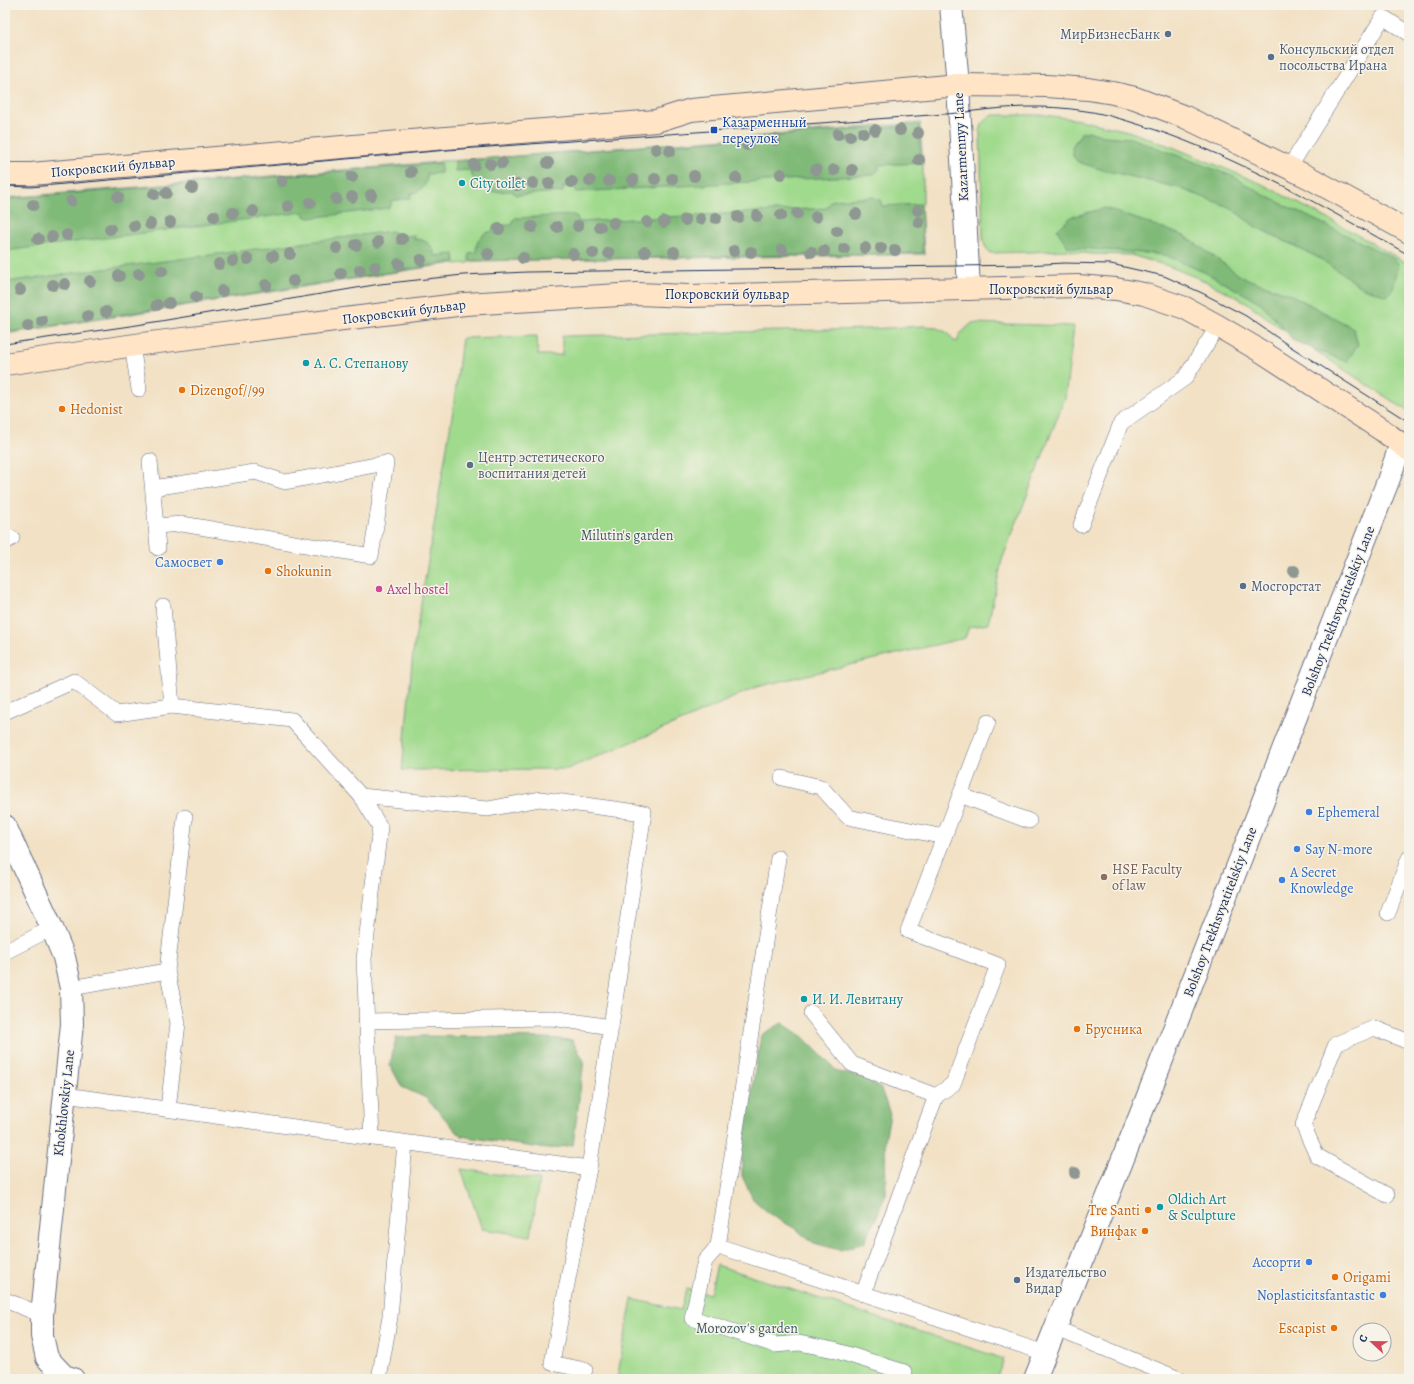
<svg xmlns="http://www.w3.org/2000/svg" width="1414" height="1384" font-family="Alegreya,serif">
	<rect width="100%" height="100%" fill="#f7f3e8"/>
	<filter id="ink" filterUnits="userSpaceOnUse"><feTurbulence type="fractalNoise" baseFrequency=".025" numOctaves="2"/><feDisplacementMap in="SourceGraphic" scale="8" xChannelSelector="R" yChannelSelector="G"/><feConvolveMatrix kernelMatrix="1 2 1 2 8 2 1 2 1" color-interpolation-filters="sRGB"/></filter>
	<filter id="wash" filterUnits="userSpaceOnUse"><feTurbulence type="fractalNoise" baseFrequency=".012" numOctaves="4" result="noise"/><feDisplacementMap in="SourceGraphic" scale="16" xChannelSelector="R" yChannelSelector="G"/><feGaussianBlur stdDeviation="0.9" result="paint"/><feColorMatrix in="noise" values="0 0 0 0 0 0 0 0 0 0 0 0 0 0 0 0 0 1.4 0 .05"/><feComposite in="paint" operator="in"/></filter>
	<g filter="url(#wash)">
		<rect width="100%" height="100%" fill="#f2e1c4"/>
		<!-- green -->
		<g fill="#a0da8d" stroke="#5e8476">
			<path d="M994 115H1045L1080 120 1128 131 1175 148 1260 183 1336 223 1409 264V412L1288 333 1246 302 1205 281 1168 266 1131 255 1091 254 1065 250 1032 252 990 253 985 246 983 240 980 133C981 123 985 118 994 115Z"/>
			<path d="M919 123H921L920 126 923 163V204L921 205 924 252 925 255 923 254 887 255 470 261 469 263 455 264 454 263 5 334V198L439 162 440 161 468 160Z"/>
			<path d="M972 323 1074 326 1065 398 1002 560 988 624 969 627 965 638 756 687 687 719 567 769 402 770 413 652 453 410 462 338 537 336 538 355H562V336L868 329 923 326 935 327 948 333 954 341 957 342 960 334Z"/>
			<path d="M461 1169 539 1180 531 1236 482 1229Z"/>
			<path d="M717 1265 1004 1359 996 1379H617L632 1299 681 1310 686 1289 710 1294Z"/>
		</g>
		<!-- forest -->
		<g fill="#80ba78" stroke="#4e746b">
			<path d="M919 125 921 163 879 165V170L872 175 576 192 575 186 563 187V192L517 195 514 194 513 191 493 192 492 188C480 189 473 181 470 170L455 171V161Z"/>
			<path d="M1089 131 1103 136 1131 138 1232 176 1262 194 1393 258 1399 264 1393 289 1387 296 1363 288 1319 258 1256 227 1229 207 1179 188 1103 170 1078 162 1073 156 1072 147 1081 133Z"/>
			<path d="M441 163V173L427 174C428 185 421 192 410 194L411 198 391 201V206L388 208 310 218 306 217 303 212 5 251V199Z"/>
			<path d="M873 197 880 200 882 206 921 204 923 253 469 261V253L476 252C476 240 481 233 493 231V226L512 225 513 220 516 218 573 215 576 216 579 222 827 208 830 202 833 200Z"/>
			<path d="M1105 208 1185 236 1242 277 1292 295 1353 328 1358 344 1347 362 1294 341 1261 303 1206 273 1165 255 1068 247 1057 230 1071 217Z"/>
			<path d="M392 231 394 232 397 237 414 235V239C426 239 433 245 435 256L454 254 455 262 5 333V282Z"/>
			<path d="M782 1023 803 1037 838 1072 862 1077 881 1089 890 1114 885 1140 886 1194 875 1220 864 1243 840 1250 814 1243 794 1228 771 1215 753 1199 742 1176V1151L761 1035Z"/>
			<path d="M422 1036 547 1038 572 1040 584 1061 573 1145 547 1149 461 1136 426 1098 402 1087 390 1065 396 1038Z"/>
		</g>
	</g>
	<g filter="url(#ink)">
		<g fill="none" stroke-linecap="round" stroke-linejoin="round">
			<!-- lane casing -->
			<g stroke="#666d82" stroke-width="16">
				<g id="lane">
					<path d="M1289 168 1383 17 1409 34"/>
					<path d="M132 346 139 389"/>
					<path d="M150 461 158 548"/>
					<path d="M153 488 255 472 285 482 386 463 371 556 182 524 156 526"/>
					<path d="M1081 525 1121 423 1185 378 1218 326"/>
					<path d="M5 542 12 538"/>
					<path d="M163 606 172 706"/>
					<path d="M5 712 74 681 117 714 172 706 292 720 361 796 488 809 540 799 644 813 589 1168 65 1095"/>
					<path d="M782 778 821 787 848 817 944 837"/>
					<path d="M960 795 1029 821"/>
					<path d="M361 796 380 827 364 959 372 1138"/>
					<path d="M778 858 718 1246 1045 1353"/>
					<path d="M1388 913 1409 858"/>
					<path d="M5 952 52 928"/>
					<path d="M167 971 178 1023 168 1109"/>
					<path d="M71 988 167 971 185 817"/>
					<path d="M811 1013 852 1064 936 1096 863 1294"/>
					<path d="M366 1021 552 1018 611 1027"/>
					<path d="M936 1096 953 1084 998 965 908 931 988 722"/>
					<path d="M1387 1195 1317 1156 1303 1125 1336 1044 1374 1028 1409 1042"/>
					<path d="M718 1246 705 1261 692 1318 775 1345 799 1343 834 1350 904 1372 906 1379"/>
					<path d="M5 1300 42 1315"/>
					<path d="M1055 1328 1179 1379"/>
					<path d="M585 1370 552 1363 589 1168"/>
					<path d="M379 1379 390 1317 405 1143"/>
				</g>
			</g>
			<!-- street casing -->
			<g stroke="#666d82" stroke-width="24">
				<g id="street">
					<path d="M951 5 958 85 969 289"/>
					<path d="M5 826 52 928 64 957 71 988 72 1024 42 1315V1336L47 1358 64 1376 73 1379"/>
					<path d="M1035 1379 1142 1111 1388 481 1401 444"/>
				</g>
			</g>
			<!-- secondary casing -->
			<g stroke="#666d82" stroke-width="24">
				<g id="secondary">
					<path d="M5 174H31L446 138 656 121 691 110 958 85 1047 86 1088 89 1113 93 1135 98 1185 117 1310 178 1409 232"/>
					<path d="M5 364 142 344 465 304 637 294 689 296 1078 286 1116 289 1144 294 1185 308 1218 326 1264 353 1382 430 1409 450"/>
				</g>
			</g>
			<!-- lane -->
			<use href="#lane" stroke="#fff" stroke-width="15"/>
			<!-- street -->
			<use href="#street" stroke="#fff" stroke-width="22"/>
			<!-- secondary -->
			<use href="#secondary" stroke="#ffe4c6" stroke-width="22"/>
			<!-- tram -->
			<g stroke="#1b2f5e" stroke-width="1">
				<path d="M5 186 31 187 447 150 959 113C1001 107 1044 104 1086 111 1108 114 1130 122 1150 128 1242 159 1325 208 1409 255"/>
				<path d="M5 344 137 325 380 284 463 275 527 272 1026 265 1064 263 1111 264 1164 276 1202 293 1246 316 1288 345 1409 422"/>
			</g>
		</g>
		<!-- trees -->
		<g fill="#8e9792">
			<circle cx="875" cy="130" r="6"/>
			<circle cx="900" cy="130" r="6"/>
			<circle cx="863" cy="133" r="6"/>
			<circle cx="918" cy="133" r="6"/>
			<circle cx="838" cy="134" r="6"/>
			<circle cx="850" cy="136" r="6"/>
			<circle cx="775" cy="140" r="6"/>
			<circle cx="747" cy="145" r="6"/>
			<circle cx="656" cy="149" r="6"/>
			<circle cx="670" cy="151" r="6"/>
			<circle cx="919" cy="160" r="6"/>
			<circle cx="502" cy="163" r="6"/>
			<circle cx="548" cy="163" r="6"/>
			<circle cx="490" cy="164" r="6"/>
			<circle cx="474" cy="165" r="6"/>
			<circle cx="816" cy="170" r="6"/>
			<circle cx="834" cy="170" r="6"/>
			<circle cx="852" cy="170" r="6"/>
			<circle cx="411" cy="172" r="6"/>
			<circle cx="781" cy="174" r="6"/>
			<circle cx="694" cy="176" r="6"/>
			<circle cx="352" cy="177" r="6"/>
			<circle cx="736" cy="178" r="6"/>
			<circle cx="655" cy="179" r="6"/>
			<circle cx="672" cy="179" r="6"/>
			<circle cx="633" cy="180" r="6"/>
			<circle cx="282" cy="181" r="6"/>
			<circle cx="590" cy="181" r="6"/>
			<circle cx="609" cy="181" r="6"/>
			<circle cx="572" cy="182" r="6"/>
			<circle cx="533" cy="183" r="6"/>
			<circle cx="549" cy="183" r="6"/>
			<circle cx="517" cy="185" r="6"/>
			<circle cx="192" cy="188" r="6"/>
			<circle cx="166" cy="193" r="6"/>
			<circle cx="154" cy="194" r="6"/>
			<circle cx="371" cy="195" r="6"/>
			<circle cx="118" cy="197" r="6"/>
			<circle cx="352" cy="197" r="6"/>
			<circle cx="336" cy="199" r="6"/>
			<circle cx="71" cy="201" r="6"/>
			<circle cx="310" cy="203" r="6"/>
			<circle cx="33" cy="205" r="6"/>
			<circle cx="288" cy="206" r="6"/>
			<circle cx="918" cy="210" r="6"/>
			<circle cx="253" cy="211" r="6"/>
			<circle cx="233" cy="213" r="6"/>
			<circle cx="797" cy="214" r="6"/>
			<circle cx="856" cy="214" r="6"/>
			<circle cx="781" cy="215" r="6"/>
			<circle cx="214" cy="216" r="6"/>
			<circle cx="757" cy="216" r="6"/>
			<circle cx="738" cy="217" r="6"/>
			<circle cx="816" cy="217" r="6"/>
			<circle cx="716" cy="218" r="6"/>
			<circle cx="700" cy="219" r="6"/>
			<circle cx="685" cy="220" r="6"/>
			<circle cx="170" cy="222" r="6"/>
			<circle cx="647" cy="222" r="6"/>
			<circle cx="664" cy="222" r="6"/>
			<circle cx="919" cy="222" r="6"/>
			<circle cx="614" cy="223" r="6"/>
			<circle cx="150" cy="224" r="6"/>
			<circle cx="134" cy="226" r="6"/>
			<circle cx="578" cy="226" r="6"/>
			<circle cx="532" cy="227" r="6"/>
			<circle cx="557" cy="227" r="6"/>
			<circle cx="600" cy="227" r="6"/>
			<circle cx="110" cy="229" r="6"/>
			<circle cx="499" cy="229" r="6"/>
			<circle cx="837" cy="231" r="6"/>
			<circle cx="67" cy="235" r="6"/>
			<circle cx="52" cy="237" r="6"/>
			<circle cx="38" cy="239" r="6"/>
			<circle cx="402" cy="239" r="6"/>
			<circle cx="378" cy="242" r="6"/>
			<circle cx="356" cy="245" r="6"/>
			<circle cx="337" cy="248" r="6"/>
			<circle cx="865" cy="248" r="6"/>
			<circle cx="881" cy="248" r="6"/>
			<circle cx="844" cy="249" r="6"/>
			<circle cx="782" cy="250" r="6"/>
			<circle cx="895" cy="250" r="6"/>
			<circle cx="734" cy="251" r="6"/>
			<circle cx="824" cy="251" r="6"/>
			<circle cx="645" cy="252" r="6"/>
			<circle cx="674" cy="252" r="6"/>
			<circle cx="751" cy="252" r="6"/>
			<circle cx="811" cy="252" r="6"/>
			<circle cx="593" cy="253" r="6"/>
			<circle cx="609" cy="253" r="6"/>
			<circle cx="290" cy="254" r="6"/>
			<circle cx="488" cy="254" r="6"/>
			<circle cx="573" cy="254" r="6"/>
			<circle cx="273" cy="256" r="6"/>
			<circle cx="523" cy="258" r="6"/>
			<circle cx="248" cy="259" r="6"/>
			<circle cx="421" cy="260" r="6"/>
			<circle cx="233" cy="261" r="6"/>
			<circle cx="219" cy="264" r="6"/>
			<circle cx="399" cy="264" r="6"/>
			<circle cx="375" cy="267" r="6"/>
			<circle cx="360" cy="270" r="6"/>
			<circle cx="162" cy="271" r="6"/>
			<circle cx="341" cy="273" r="6"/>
			<circle cx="139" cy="274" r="6"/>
			<circle cx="119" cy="276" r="6"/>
			<circle cx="90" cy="281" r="6"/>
			<circle cx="293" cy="281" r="6"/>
			<circle cx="65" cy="284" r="6"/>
			<circle cx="53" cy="285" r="6"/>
			<circle cx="266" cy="285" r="6"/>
			<circle cx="20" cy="290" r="6"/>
			<circle cx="222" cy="291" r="6"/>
			<circle cx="196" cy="297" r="6"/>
			<circle cx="169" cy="303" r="6"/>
			<circle cx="157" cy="305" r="6"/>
			<circle cx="106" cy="312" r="6"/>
			<circle cx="88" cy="316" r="6"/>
			<circle cx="42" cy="321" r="6"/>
			<circle cx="28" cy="326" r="6"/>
			<circle cx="1294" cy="571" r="6"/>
			<circle cx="1075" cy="1173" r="6"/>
		</g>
	</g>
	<!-- markers -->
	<g fill="#5c6f8a" stroke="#f7f3e8" stroke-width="1.5">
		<circle cx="1168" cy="34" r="4"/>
		<circle cx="1271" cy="57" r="4"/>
		<circle cx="470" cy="465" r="4"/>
		<circle cx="1243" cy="586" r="4"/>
		<circle cx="1017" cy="1280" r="4"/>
	</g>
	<rect fill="#1a4fb4" stroke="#f7f3e8" stroke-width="1.5" x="710" y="126" width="8" height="8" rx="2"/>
	<g fill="#0f9aa8" stroke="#f7f3e8" stroke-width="1.5">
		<circle cx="462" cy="183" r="4"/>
		<circle cx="306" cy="363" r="4"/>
		<circle cx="804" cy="999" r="4"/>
		<circle cx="1160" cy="1207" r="4"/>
	</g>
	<g fill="#e8710a" stroke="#f7f3e8" stroke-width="1.5">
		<circle cx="182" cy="390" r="4"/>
		<circle cx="62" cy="409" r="4"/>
		<circle cx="268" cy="571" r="4"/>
		<circle cx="1077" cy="1029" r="4"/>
		<circle cx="1148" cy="1210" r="4"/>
		<circle cx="1145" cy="1231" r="4"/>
		<circle cx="1335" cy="1277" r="4"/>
		<circle cx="1334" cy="1328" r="4"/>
	</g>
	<g fill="#3f7fe0" stroke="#f7f3e8" stroke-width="1.5">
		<circle cx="220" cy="562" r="4"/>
		<circle cx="1309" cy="812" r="4"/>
		<circle cx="1297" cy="849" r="4"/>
		<circle cx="1282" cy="880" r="4"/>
		<circle cx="1309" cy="1262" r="4"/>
		<circle cx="1383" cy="1295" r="4"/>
	</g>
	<circle fill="#d1479c" stroke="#f7f3e8" stroke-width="1.5" cx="379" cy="589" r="4"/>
	<circle fill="#8d6e63" stroke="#f7f3e8" stroke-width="1.5" cx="1104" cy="877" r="4"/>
	<g text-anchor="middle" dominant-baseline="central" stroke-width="3" stroke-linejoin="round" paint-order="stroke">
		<!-- service labels -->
		<g font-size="14" fill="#4e5e75" stroke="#f7f3e8" text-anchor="start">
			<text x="1160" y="34" text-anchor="end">МирБизнесБанк</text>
			<text x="1279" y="49">Консульский отдел<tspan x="1279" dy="16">посольства Ирана</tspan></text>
			<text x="478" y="457">Центр эстетического<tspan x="478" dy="16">воспитания детей</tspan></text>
			<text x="1251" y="586">Мосгорстат</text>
			<text x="1025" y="1272">Издательство<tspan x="1025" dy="16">Видар</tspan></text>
		</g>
		<!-- transit labels -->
		<g font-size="14" fill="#164399" stroke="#f7f3e8" text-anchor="start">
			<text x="722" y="122">Казарменный<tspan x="722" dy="16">переулок</tspan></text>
		</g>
		<!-- street labels -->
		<g font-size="14" fill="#1b2f5e" stroke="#f7f3e8">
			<text transform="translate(961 147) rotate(-93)">Kazarmennyy Lane</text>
			<text transform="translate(113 167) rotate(-5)">Покровский бульвар</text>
			<text x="1051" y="289">Покровский бульвар</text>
			<text x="727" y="294">Покровский бульвар</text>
			<text transform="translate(404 312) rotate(-7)">Покровский бульвар</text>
			<text transform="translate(1338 611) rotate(-69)">Bolshoy Trekhsvyatitelskiy Lane</text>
			<text transform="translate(1220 912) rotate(-69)">Bolshoy Trekhsvyatitelskiy Lane</text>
			<text transform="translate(64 1103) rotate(-84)">Khokhlovskiy Lane</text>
		</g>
		<!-- culture labels -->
		<g font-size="14" fill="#0d838f" stroke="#f7f3e8" text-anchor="start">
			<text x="470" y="183">City toilet</text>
			<text x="314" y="363">А. С. Степанову</text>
			<text x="812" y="999">И. И. Левитану</text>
			<text x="1168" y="1199">Oldich Art<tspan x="1168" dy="16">&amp; Sculpture</tspan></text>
		</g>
		<!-- food labels -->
		<g font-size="14" fill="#c56008" stroke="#f7f3e8" text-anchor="start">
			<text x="190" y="390">Dizengof//99</text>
			<text x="70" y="409">Hedonist</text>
			<text x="276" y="571">Shokunin</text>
			<text x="1085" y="1029">Брусника</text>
			<text x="1140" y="1210" text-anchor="end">Tre Santi</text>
			<text x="1137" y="1231" text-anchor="end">Винфак</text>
			<text x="1343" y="1277">Origami</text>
			<text x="1326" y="1328" text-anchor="end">Escapist</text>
		</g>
		<!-- park labels -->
		<g font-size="14" fill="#3c5a6a" stroke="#f7f3e8">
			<text x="627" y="535">Milutin's garden</text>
			<text x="747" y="1328">Morozov's garden</text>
		</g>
		<!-- shop labels -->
		<g font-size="14" fill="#366cbe" stroke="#f7f3e8" text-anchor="end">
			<text x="212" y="562">Самосвет</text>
			<text x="1317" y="812" text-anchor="start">Ephemeral</text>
			<text x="1305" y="849" text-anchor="start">Say N-more</text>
			<text x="1290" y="872" text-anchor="start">A Secret<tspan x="1290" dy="16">Knowledge</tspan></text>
			<text x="1301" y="1262">Ассорти</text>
			<text x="1375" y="1295">Noplasticitsfantastic</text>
		</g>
		<!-- hotel labels -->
		<g font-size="14" fill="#b23c85" stroke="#f7f3e8" text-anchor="start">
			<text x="387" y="589">Axel hostel</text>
		</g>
		<!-- education labels -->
		<g font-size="14" fill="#785e54" stroke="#f7f3e8" text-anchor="start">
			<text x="1112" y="869">HSE Faculty<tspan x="1112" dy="16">of law</tspan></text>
		</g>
	</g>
	<!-- margin -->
	<rect width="1414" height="1384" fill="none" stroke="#f7f3e8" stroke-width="20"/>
	<!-- north arrow -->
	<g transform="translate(1372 1342) rotate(292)"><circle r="19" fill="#f7f3e8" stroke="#9fa5b1"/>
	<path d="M0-3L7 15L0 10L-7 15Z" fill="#d1495b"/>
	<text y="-6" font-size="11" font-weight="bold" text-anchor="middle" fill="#1b2f5e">С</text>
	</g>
</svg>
